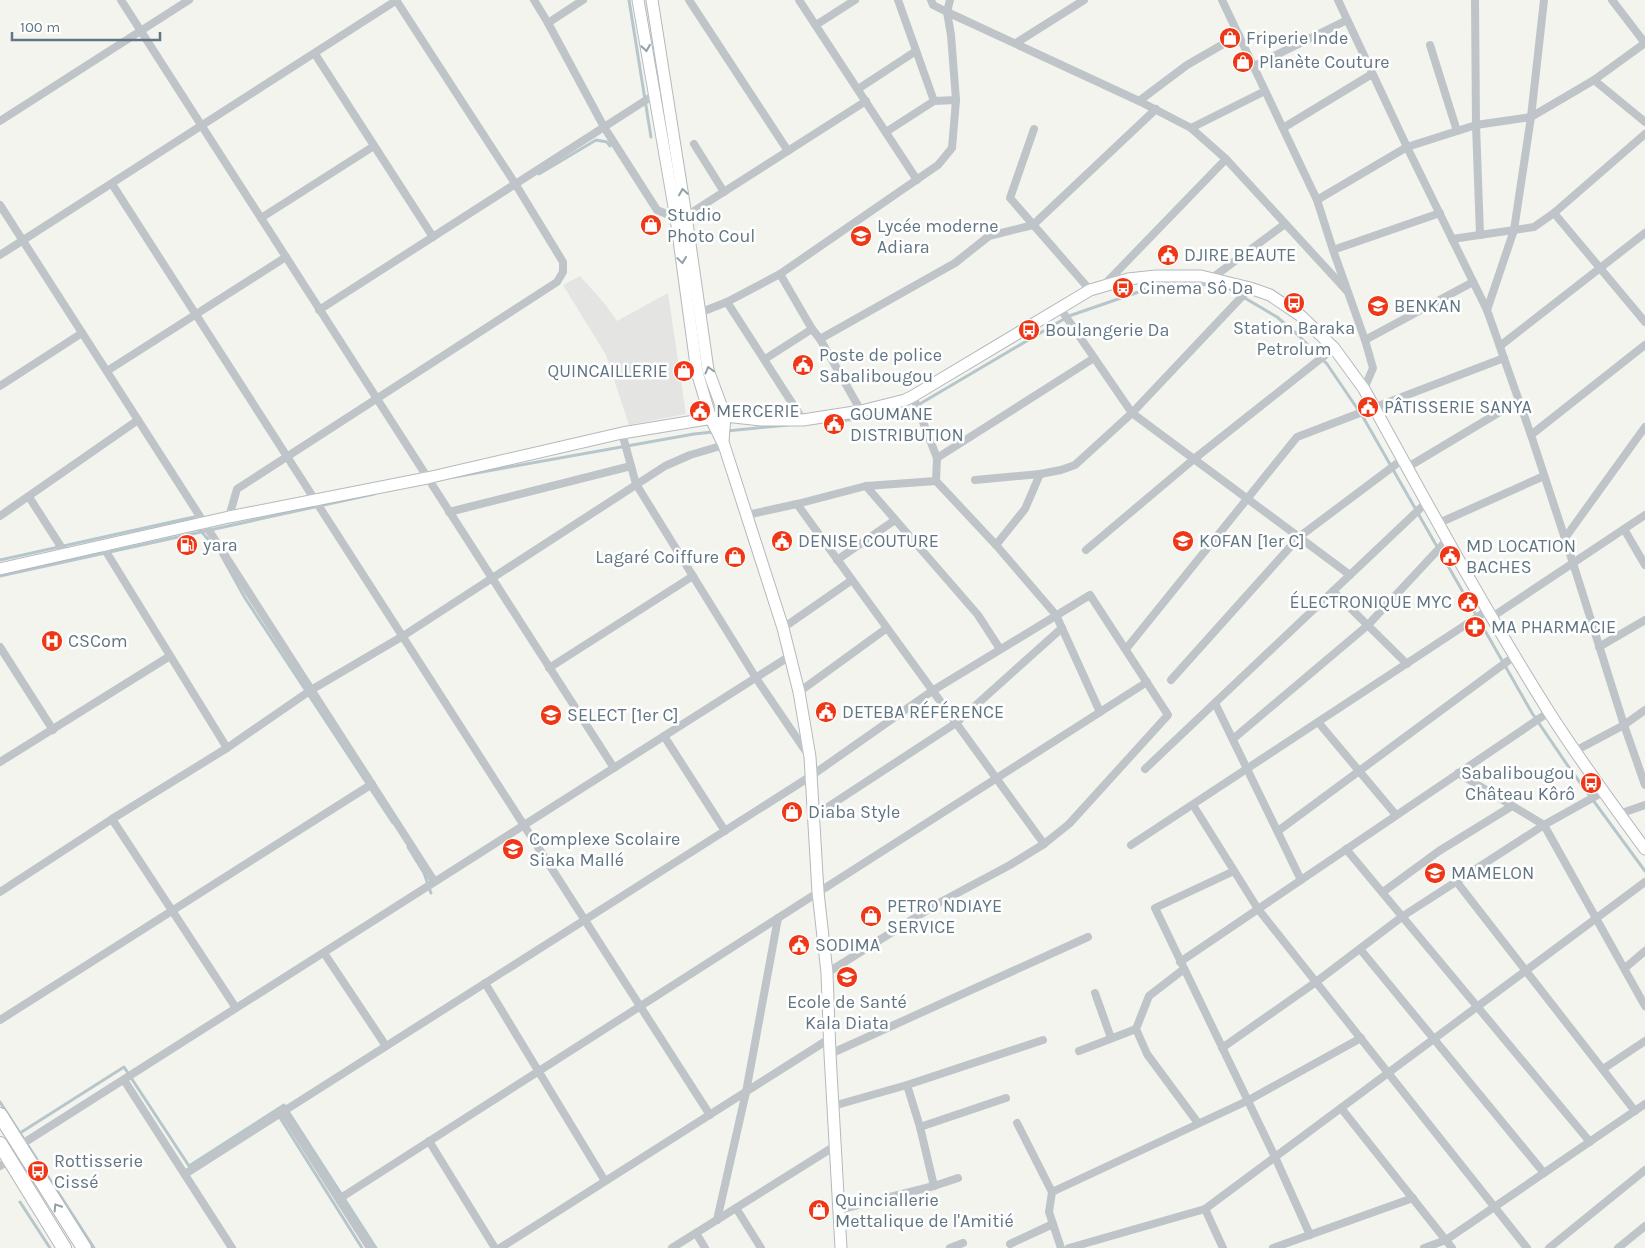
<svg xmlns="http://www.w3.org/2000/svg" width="1645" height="1248" font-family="Karla,sans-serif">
	<rect width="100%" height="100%" fill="#f4f4ef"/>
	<!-- built -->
	<path fill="#e4e5e3" d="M580 276 605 304 617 321 668 293 686 414 629 425 606 355 563 285Z"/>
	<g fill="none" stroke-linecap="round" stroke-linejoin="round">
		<!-- stream -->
		<g stroke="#b7c6ca" stroke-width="3">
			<path d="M629 0 651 137"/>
			<path d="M539 174 596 140 607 142 610 146"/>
			<path d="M1226 287 1277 317 1298 335 1327 364 1363 417 1532 713 1568 766 1645 871"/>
			<path d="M827 422 901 415 1069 316 1147 289 1213 284"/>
			<path d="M727 431 788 425"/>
			<path d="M454 477 694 434 713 432"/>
			<path d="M200 530 220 553 245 598 393 823"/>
			<path d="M0 560 194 517 195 523"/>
			<path d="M0 576 374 494"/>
			<path d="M408 847 424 873 431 893"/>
			<path d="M0 1102 94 1248"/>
			<path d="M279 1116 362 1248"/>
			<path d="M20 1133 124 1067 189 1166 284 1105 376 1248"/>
			<path d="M20 1202 50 1248"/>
		</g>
		<!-- secondary casing -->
		<g stroke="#b3b9bd" stroke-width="13">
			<g id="secondary">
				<path d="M638 0 676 218 697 372 711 419 724 445 783 628 799 692 810 757 818 892 827 973 830 1054 841 1248"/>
				<path d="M652 0 686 216 708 370 725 416 723 441"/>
				<path d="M0 569 229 517 427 478 622 433 725 416 761 420H803L861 411 905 400 913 396 1090 290 1128 279 1156 276H1201L1250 288 1270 295 1301 316 1334 348 1364 389C1424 498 1483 607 1549 712 1579 759 1612 804 1645 849"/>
			</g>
		</g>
		<!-- trunk casing -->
		<g stroke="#b3b8ba" stroke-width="16">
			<g id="trunk">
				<path d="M0 1115 84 1248"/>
				<path d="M0 1144 64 1248"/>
			</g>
		</g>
		<!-- minor -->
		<g stroke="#bec4c7" stroke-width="8">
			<path d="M121 0 614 768"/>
			<path d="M534 0 548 23 604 127 657 210 676 218 686 216 866 101"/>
			<path d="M689 0 788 151"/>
			<path d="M799 0 917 180"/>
			<path d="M898 0 934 101"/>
			<path d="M931 0 933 5 947 12 1139 101 1191 128 1226 159 1347 291"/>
			<path d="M1222 0 1317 200 1333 250 1365 340 1373 368 1364 389"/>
			<path d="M1338 0 1407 147 1487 310 1531 435 1573 563 1624 725 1645 785"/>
			<path d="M1475 0 1476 125 1480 235"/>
			<path d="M1612 0 1645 43"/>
			<path d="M548 23 583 0"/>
			<path d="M816 25 855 0"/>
			<path d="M1016 43 1084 0"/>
			<path d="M1430 45 1457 131"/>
			<path d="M315 54 433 237"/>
			<path d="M1254 66 1347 20"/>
			<path d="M1594 80 1645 122"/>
			<path d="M858 89 916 51"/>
			<path d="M1139 101 1187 65 1239 35"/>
			<path d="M0 121 189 0"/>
			<path d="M1191 128 1265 91"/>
			<path d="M1283 128 1372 74"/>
			<path d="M1034 129 1010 198 1090 290"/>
			<path d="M886 132 934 101 956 100"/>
			<path d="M694 144 724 192"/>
			<path d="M112 184 710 1115"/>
			<path d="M1317 200 1407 147 1476 125 1531 117 1594 80 1645 43"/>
			<path d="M0 205 434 881"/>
			<path d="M1554 213 1645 322"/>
			<path d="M261 218 374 146"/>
			<path d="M1452 239 1534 227 1554 213 1645 134"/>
			<path d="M1333 250 1440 213"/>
			<path d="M0 255 397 0"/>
			<path d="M780 274 812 329 820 339 861 411"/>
			<path d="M1212 278 1285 224"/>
			<path d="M1104 285 1226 159"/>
			<path d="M727 302 803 420"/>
			<path d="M1060 308 1132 413 1350 575"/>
			<path d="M319 310 657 93"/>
			<path d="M1487 310 1514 230 1531 117 1544 0"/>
			<path d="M699 313 727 302 780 274 938 165 952 148 956 100 951 35 947 12 950 0"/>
			<path d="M820 339 955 263 989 236 1033 225 1156 109"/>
			<path d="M1365 340 1473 282"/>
			<path d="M1500 346 1645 233"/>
			<path d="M765 359 812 329"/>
			<path d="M107 371 286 257"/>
			<path d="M0 386 82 333"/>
			<path d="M913 396 937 458 936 481"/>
			<path d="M622 433 636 484 756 678 807 753"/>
			<path d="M1531 435 1645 345"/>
			<path d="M937 458 1094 358"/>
			<path d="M1408 467 1518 401"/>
			<path d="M975 480 1040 474 1061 470 1075 465 1132 413 1250 288"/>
			<path d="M866 486 978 615 1000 649"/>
			<path d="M29 497 65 553"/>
			<path d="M797 504 1044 844"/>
			<path d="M449 512 631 466"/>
			<path d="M747 515 797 504 866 486 936 481 996 545 1056 615 1100 712"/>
			<path d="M0 516 138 420"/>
			<path d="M229 517 237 489 557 282 563 272V262L516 185 396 0"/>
			<path d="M1439 523 1544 476"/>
			<path d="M1624 529 1645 565"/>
			<path d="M1565 538 1645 427"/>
			<path d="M102 545 227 748"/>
			<path d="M996 545 1025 509 1040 474"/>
			<path d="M1086 550 1194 459 1334 348"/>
			<path d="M837 560 895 520"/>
			<path d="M1333 591 1407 664"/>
			<path d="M1492 617 1645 515"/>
			<path d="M783 628 852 580"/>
			<path d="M0 647 53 730"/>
			<path d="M1599 647 1645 620"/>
			<path d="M1126 649 1297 437 1504 358"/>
			<path d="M549 668 693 576"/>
			<path d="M1171 680 1299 537 1403 459"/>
			<path d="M799 692 887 628"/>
			<path d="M1215 703 1301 880"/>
			<path d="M1318 722 1396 815"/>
			<path d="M664 736 725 831"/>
			<path d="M1233 739 1368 625 1448 539"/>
			<path d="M1575 751 1624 725 1645 710"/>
			<path d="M0 762 170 656"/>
			<path d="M1145 769 1427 502"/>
			<path d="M1458 773 1544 825 1645 1006"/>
			<path d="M1193 805 1258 909 1527 1248"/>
			<path d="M1619 814 1645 805"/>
			<path d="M814 816 956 723 1062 628"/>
			<path d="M112 819 236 1008"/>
			<path d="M1278 831 1516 655"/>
			<path d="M1131 845 1488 610"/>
			<path d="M1346 849 1590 1142"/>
			<path d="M1234 871 1155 908 1275 1157 1310 1235"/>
			<path d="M1456 881 1635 1111"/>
			<path d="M0 892 112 819 227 748 311 690 403 636 665 466 690 455 724 445"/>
			<path d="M1383 892 1439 851 1512 806"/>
			<path d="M1360 949 1544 1173"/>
			<path d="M324 953 386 1046"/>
			<path d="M1180 962 1549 712"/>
			<path d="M1625 968 1645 951"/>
			<path d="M1184 969 1149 996 1136 1029 1147 1054 1198 1123"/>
			<path d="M485 983 605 1181"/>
			<path d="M1095 993 1111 1038"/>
			<path d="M0 1020 372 784"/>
			<path d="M1222 1048 1316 982 1403 916 1544 825 1603 792"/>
			<path d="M1079 1051 1136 1029"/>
			<path d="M830 1054 1088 937"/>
			<path d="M1603 1069 1645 1041"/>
			<path d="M124 1080 232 1248"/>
			<path d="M907 1085 920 1127 934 1186"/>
			<path d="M833 1106 907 1085 1043 1040"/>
			<path d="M1341 1108 1452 1248"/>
			<path d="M283 1112 370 1248"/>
			<path d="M1017 1123 1052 1192"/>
			<path d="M920 1127 1006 1098"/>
			<path d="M429 1141 495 1248"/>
			<path d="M19 1146 790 656"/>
			<path d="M0 1166 10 1160"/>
			<path d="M185 1174 811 776 932 691 1090 595 1168 715 1069 824 1044 844 1010 865 937 904 827 973"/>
			<path d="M339 1199 1147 682"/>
			<path d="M736 1208 761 1248"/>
			<path d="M1205 1209 1223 1248"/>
			<path d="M838 1210 934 1186 958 1178"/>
			<path d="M717 1220 746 1092 778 918"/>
			<path d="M696 1233 705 1248"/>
			<path d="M1010 1244 1053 1224"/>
			<path d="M500 1248 829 1039"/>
			<path d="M672 1248 835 1146"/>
			<path d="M950 1248 963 1243"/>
			<path d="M1061 1248 1049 1212 1052 1192 1247 1101 1361 1038"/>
			<path d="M1069 1248 1205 1209 1645 882"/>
			<path d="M1273 1248 1413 1198"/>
			<path d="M1424 1248 1446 1240 1645 1104"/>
			<path d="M1549 1248 1645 1170"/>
			<path d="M1618 1248 1645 1226"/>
		</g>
		<!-- secondary -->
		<use href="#secondary" stroke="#fff" stroke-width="11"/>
		<!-- trunk -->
		<use href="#trunk" stroke="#fff" stroke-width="14"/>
	</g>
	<!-- one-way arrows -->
	<defs><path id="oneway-chevron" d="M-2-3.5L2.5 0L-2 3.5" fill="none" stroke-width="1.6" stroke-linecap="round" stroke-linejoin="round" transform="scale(1.25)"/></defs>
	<g stroke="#909fa8">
		<use href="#oneway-chevron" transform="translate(646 48) rotate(81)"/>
		<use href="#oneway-chevron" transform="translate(683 192) rotate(-99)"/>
		<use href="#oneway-chevron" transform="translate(682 260) rotate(82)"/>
		<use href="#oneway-chevron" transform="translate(709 370) rotate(-105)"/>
		<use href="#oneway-chevron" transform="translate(57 1207) rotate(-122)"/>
	</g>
	<!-- icons -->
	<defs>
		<g id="shop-disc" transform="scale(1.125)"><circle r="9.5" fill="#ee3716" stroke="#fff"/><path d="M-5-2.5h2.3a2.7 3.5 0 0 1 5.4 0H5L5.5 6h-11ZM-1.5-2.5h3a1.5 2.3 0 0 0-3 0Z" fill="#fff"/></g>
		<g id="school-disc" transform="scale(1.125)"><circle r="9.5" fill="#ee3716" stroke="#fff"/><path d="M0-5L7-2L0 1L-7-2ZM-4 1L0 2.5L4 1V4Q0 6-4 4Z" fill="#fff"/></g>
		<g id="civic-disc" transform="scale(1.125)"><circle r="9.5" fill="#ee3716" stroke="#fff"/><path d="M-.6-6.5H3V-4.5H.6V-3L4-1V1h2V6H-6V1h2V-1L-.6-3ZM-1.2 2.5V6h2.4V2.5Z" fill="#fff"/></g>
		<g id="bus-disc" transform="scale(1.125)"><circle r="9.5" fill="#ee3716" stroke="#fff"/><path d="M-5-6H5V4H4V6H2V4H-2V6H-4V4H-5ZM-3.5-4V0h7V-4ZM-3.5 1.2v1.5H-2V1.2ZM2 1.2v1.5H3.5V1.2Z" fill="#fff"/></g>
		<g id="fuel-disc" transform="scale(1.125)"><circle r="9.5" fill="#ee3716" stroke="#fff"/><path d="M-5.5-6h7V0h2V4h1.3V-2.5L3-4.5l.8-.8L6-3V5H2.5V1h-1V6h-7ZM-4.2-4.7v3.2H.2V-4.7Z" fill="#fff"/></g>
		<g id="pharmacy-disc" transform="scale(1.125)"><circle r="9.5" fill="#ee3716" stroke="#fff"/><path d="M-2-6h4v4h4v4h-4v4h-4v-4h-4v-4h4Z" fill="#fff"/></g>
		<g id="hospital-disc" transform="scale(1.125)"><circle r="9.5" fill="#ee3716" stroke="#fff"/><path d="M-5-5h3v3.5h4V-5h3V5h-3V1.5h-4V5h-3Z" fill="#fff"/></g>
	</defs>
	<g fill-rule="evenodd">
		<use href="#shop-disc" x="1230" y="38"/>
		<use href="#shop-disc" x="1243" y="62"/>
		<use href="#shop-disc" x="651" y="225"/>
		<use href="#school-disc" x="861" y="236"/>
		<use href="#civic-disc" x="1168" y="255"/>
		<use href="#bus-disc" x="1123" y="288"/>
		<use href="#bus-disc" x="1294" y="303"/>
		<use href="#school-disc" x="1378" y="306"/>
		<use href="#bus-disc" x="1029" y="330"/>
		<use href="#civic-disc" x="803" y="365"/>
		<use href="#shop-disc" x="684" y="371"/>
		<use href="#civic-disc" x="1368" y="407"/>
		<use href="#civic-disc" x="700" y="411"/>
		<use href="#civic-disc" x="834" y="424"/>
		<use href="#civic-disc" x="782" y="541"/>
		<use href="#school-disc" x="1183" y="541"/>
		<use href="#fuel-disc" x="187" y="545"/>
		<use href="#civic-disc" x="1450" y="556"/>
		<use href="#shop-disc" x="735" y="557"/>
		<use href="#civic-disc" x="1468" y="602"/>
		<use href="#pharmacy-disc" x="1475" y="627"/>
		<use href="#hospital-disc" x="52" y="641"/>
		<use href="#civic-disc" x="826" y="712"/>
		<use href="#school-disc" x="551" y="715"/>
		<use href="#bus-disc" x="1591" y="783"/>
		<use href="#shop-disc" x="792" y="812"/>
		<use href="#school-disc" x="513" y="849"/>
		<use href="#school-disc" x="1435" y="873"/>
		<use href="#shop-disc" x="871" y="916"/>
		<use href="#civic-disc" x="799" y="945"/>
		<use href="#school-disc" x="847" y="977"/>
		<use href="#bus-disc" x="38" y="1171"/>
		<use href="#shop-disc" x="819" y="1210"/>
	</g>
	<g text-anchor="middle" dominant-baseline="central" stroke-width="5" stroke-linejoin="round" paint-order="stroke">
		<!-- poi labels -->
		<g font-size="18" fill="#617683" stroke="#fff" text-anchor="start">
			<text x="1246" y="38">Friperie Inde</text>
			<text x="1259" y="62">Planète Couture</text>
			<text x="667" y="215">Studio<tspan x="667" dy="21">Photo Coul</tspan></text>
			<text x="877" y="226">Lycée moderne<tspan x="877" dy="21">Adiara</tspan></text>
			<text x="1184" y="255">DJIRE BEAUTE</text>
			<text x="1139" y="288">Cinema Sô Da</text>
			<text x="1394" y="306">BENKAN</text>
			<text x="1294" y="328" text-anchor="middle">Station Baraka<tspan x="1294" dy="21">Petrolum</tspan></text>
			<text x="1045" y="330">Boulangerie Da</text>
			<text x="819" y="355">Poste de police<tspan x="819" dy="21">Sabalibougou</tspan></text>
			<text x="668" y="371" text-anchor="end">QUINCAILLERIE</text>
			<text x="1384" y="407">PÂTISSERIE SANYA</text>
			<text x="716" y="411">MERCERIE</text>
			<text x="850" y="414">GOUMANE<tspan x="850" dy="21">DISTRIBUTION</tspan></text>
			<text x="798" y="541">DENISE COUTURE</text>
			<text x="1199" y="541">KOFAN [1er C]</text>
			<text x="203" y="545">yara</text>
			<text x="1466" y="546">MD LOCATION<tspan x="1466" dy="21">BACHES</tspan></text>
			<text x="719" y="557" text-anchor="end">Lagaré Coiffure</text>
			<text x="1452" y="602" text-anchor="end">ÉLECTRONIQUE MYC</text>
			<text x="1491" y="627">MA PHARMACIE</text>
			<text x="68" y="641">CSCom</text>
			<text x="842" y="712">DETEBA RÉFÉRENCE</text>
			<text x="567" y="715">SELECT [1er C]</text>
			<text x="1575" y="773" text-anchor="end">Sabalibougou<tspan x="1575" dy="21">Château Kôrô</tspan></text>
			<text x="808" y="812">Diaba Style</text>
			<text x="529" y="839">Complexe Scolaire<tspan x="529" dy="21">Siaka Mallé</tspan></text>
			<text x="1451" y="873">MAMELON</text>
			<text x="887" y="906">PETRO NDIAYE<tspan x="887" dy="21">SERVICE</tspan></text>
			<text x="815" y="945">SODIMA</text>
			<text x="847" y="1002" text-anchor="middle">Ecole de Santé<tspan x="847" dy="21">Kala Diata</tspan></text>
			<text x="54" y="1161">Rottisserie<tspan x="54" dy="21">Cissé</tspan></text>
			<text x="835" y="1200">Quinciallerie<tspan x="835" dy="21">Mettalique de l'Amitié</tspan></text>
		</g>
	</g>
	<!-- scale -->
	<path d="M12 32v8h148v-8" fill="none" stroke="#617683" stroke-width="2.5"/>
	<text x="20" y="32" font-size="15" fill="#617683" stroke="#ffffff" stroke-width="4" paint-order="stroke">100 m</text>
</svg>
